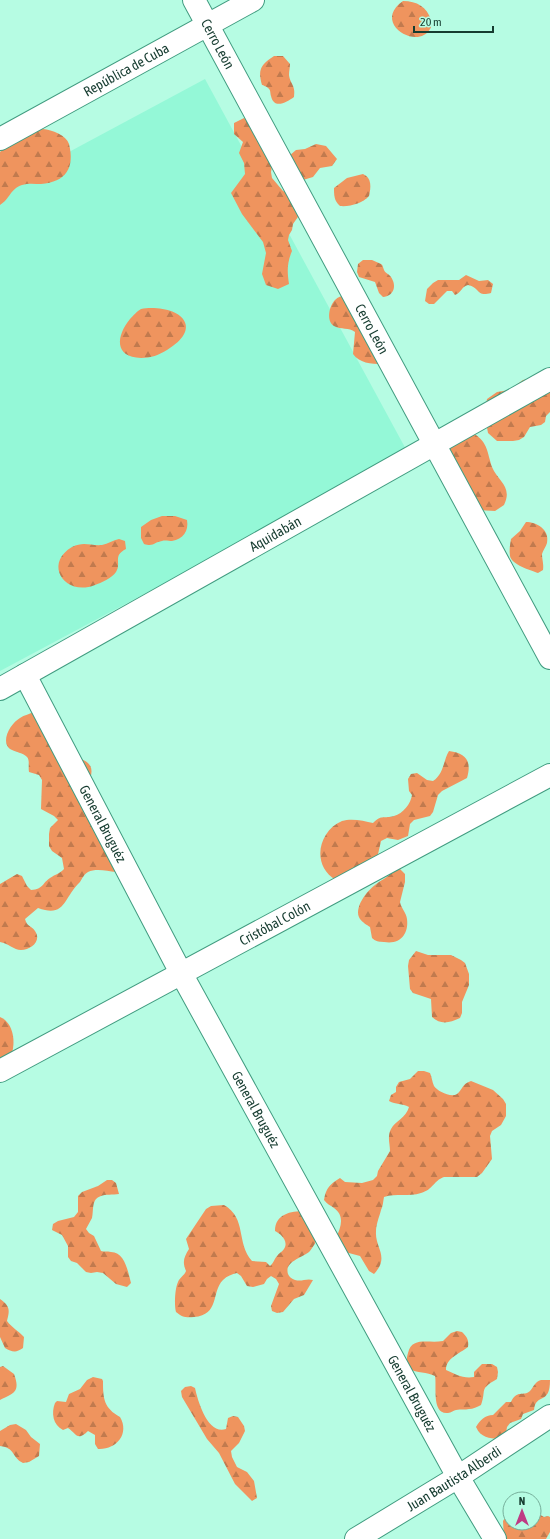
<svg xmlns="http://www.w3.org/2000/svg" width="550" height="1539" font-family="'Asap Condensed',sans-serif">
	<defs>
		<pattern id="forest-firs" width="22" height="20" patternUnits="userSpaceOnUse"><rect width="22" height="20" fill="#ef945e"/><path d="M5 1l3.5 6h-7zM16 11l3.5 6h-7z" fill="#c17a4e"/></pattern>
	</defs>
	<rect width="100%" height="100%" fill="#b6fce3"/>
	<!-- built -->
	<path fill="#94f8d7" d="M205 79 408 453 0 671V189Z"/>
	<!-- forest -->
	<g fill="url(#forest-firs)">
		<path d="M403 1C417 1 427 7 431 20 431 23 432 27 430 29 418 51 371 23 403 1Z"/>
		<path d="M274 56H283L290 64C290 67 289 71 289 75 290 84 296 85 294 97 287 102 274 110 271 96 270 93 271 90 268 88 267 87 263 85 262 85 258 70 260 65 274 56Z"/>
		<path d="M244 118 253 124 273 161 271 172 272 178 283 191 292 195 300 214 293 224 292 230 289 235 288 240 292 251C287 263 287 271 289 284L278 289 266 285 262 274 266 253 263 242 242 214 231 193 245 174 244 163 239 153 243 142 234 134V123Z"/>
		<path d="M43 129C52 130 66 135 69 144 75 168 66 182 41 184 35 184 28 183 22 185 10 189 10 199 0 205V152L6 146 38 130Z"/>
		<path d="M316 144 326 146 337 159 332 166 320 168 313 177 303 180 289 156 296 150 305 149Z"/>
		<path d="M363 174C372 178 371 187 369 196 363 203 350 207 340 206 334 201 334 195 334 188L347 178Z"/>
		<path d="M363 260H372L381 264C383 265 383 268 384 270 385 273 389 274 391 277 397 286 394 296 383 297L379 293 375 282 359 277 357 272 358 264Z"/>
		<path d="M466 275 479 281 488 280 493 284 491 293C476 297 481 288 468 285 462 286 461 293 455 295L452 291H447L434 304H429L425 301 427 289 433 283 438 280H459Z"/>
		<path d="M346 295 382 364C371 364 359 363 353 354L355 332C349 327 341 330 334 326 326 321 329 306 335 300 338 297 341 296 346 295Z"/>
		<path d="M151 308C184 308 202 329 167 350 159 355 151 358 141 358 114 357 116 336 130 319 133 316 137 311 141 309 144 308 148 308 151 308Z"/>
		<path d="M541 376 550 378V412L546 416 545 422 541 425 530 427 524 437 519 440 513 441H497L488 433 486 422V405L487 399 497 392 509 390 523 380Z"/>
		<path d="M473 433C488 442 487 452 492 467 498 481 513 487 504 505L495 511 477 510 448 447Z"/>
		<path d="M162 516H175L187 520C189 531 183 539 172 541 169 541 165 540 162 541 154 542 154 547 144 544L141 538V527L151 520Z"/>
		<path d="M526 522C536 522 550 529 547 543 546 547 543 550 542 554 542 559 544 565 543 570L538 573C530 570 512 565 510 556 509 551 510 544 511 539L520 531Z"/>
		<path d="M119 539 125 541 126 549C112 556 122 563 116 572 112 578 101 583 95 585 65 597 43 564 72 547 84 541 90 546 102 545 108 544 113 540 119 539Z"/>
		<path d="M34 712 60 720 64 725 71 756C92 761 96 767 87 787L121 834 122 841 116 872C107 871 96 868 88 872 84 874 82 879 80 882 63 898 66 918 38 908L25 919C27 927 31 925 35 931 42 941 31 950 21 950 14 950 8 943 0 942V884L17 874 22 876 27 886 31 890C44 889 42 883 50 878 56 874 59 874 64 869L62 858 52 851 49 846V834L50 828 58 820 54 816 41 809 42 780 39 775 29 772C28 767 30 760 27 757 24 753 15 752 10 749 0 741 11 723 20 718 24 715 30 714 34 712Z"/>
		<path d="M449 751C466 753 472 761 467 778L442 791 438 795 433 812 430 816 414 820 410 824 408 836 398 840 387 838 381 841 376 863 336 880C311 866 318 831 342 821 352 818 364 821 373 823 382 814 384 819 394 816 403 814 411 803 412 795L409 791 408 779 411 774 417 773 427 780 433 781C444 774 443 761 449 751Z"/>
		<path d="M394 869H400L405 874V882L400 902C401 908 406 912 407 919 409 934 400 945 384 942 379 942 375 941 372 938L370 927C367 925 362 922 360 919 353 908 367 891 375 885 382 879 390 877 394 869Z"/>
		<path d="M416 951 428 955H451L461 960 465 963 469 974V985L462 1002V1013L460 1018C449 1023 441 1025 432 1017L431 999 413 993 410 989 408 966 409 960Z"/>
		<path d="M0 1017C14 1023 16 1043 11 1056L0 1060Z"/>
		<path d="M418 1071H424L430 1073C432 1077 432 1082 434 1086 437 1091 451 1098 457 1094 463 1089 462 1084 471 1081L493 1090 503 1099 506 1104V1116L501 1125 492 1131 490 1136 492 1159 482 1173 477 1177H444C433 1181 434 1189 421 1193 409 1197 396 1193 384 1197 383 1202 383 1206 381 1210 379 1218 376 1224 376 1232 375 1248 390 1257 374 1274L369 1271 360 1256 345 1252 336 1238C341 1227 345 1216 334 1208 330 1205 327 1204 324 1200 326 1188 330 1184 340 1178L345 1182 362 1183 373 1180 377 1176 378 1171 390 1151C390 1143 387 1137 391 1129 395 1121 406 1118 409 1107 402 1103 396 1105 389 1101L391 1095 396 1092V1087L399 1082 410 1079Z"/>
		<path d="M107 1180H112L116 1183 119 1194C113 1195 105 1194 101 1196 91 1199 94 1210 92 1218 90 1222 88 1225 86 1229L89 1233 94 1236 101 1251C104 1252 107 1251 111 1252 125 1252 128 1272 131 1283L127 1287 116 1284 103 1273 97 1272 91 1273 86 1272 77 1263 71 1261 68 1257V1246L62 1235 52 1230 53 1224 58 1221 74 1217 78 1212V1196L82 1192 98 1186Z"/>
		<path d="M224 1205C247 1218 236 1243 252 1261L266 1262 270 1266C274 1263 274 1259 277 1256 279 1253 282 1252 284 1249 289 1241 281 1234 275 1231 275 1214 291 1211 304 1211L318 1237C316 1242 313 1247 310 1251 303 1258 284 1261 288 1274 289 1277 292 1279 295 1280 302 1282 306 1278 313 1280L304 1295 294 1299 283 1312 277 1313 272 1311 271 1306 279 1284 276 1279 271 1276 267 1279 264 1284 253 1287 247 1286 241 1276 237 1273C232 1274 227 1276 223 1280 211 1292 220 1315 194 1317 186 1318 182 1317 176 1312 174 1305 175 1288 178 1282 180 1277 184 1276 186 1271 182 1262 184 1257 189 1249L186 1239 206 1209 211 1206Z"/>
		<path d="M0 1299C10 1306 10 1310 7 1321 12 1328 19 1331 24 1337L23 1348C16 1353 12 1352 5 1348L0 1337Z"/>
		<path d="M457 1331 462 1332C467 1337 469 1340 468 1347 459 1354 446 1358 446 1370 455 1374 463 1379 474 1377V1372L482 1364H492L497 1367 498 1372 497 1379C478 1390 487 1389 481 1405 477 1407 473 1409 469 1409 465 1410 461 1409 456 1410 454 1410 451 1413 448 1413 431 1415 437 1385 435 1376 427 1372 417 1373 409 1369 407 1363 406 1359 408 1353 412 1336 429 1344 443 1341L451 1333Z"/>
		<path d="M3 1366 14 1374C21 1393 13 1393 0 1400V1367Z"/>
		<path d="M93 1377 102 1379 103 1381C103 1399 104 1408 120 1417 130 1434 116 1450 98 1449L95 1444V1435L88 1431C77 1442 76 1433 68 1428L63 1430C53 1425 51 1413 55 1403L57 1401 66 1402 69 1394 80 1389 87 1380Z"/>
		<path d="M541 1380H550C550 1406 536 1392 534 1410L523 1414 521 1419 510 1423 507 1427 506 1433 499 1439C489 1438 481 1438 476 1427 480 1420 485 1415 493 1415L506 1402H511C517 1389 523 1397 530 1391 534 1386 535 1382 541 1380Z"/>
		<path d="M191 1386 195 1388C198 1402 208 1435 226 1429L228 1418 233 1416 238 1417 244 1426 245 1431 239 1443 231 1451 232 1457 237 1467 247 1472 254 1481 257 1498 252 1501 235 1484 219 1453 207 1439 182 1397 181 1391 185 1387Z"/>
		<path d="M16 1424 26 1430 31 1437 40 1444 39 1456 29 1462 23 1463C11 1457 16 1448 0 1446V1431L10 1425Z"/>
		<path d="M510 1510V1523H534V1511L544 1517 548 1516 550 1517V1532L546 1539H504L503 1521Z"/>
	</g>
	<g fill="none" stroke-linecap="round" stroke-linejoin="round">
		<!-- street casing -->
		<g stroke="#419c80" stroke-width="24">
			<g id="street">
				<path id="s1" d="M0 139 253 0"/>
				<path id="s2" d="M25 675 181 973 458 1477 495 1539"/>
				<path id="s3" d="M0 689 550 379"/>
				<path id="s4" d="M0 1071 550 775"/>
				<path id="s5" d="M356 1539 458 1477 550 1416"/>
			</g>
		</g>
		<!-- secondary casing -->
		<g stroke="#419c80" stroke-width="24">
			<g id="secondary">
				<path id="s6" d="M194 0 550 658"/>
			</g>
		</g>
		<!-- street -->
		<use href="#street" stroke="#fff" stroke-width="22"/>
		<!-- secondary -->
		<use href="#secondary" stroke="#fff" stroke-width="22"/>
	</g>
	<g text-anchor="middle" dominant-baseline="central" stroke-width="4" stroke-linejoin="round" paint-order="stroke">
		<!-- street labels -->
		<g font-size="14" fill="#163c30" stroke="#b6fce3">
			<text stroke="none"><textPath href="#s6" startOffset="50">Cerro León</textPath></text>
			<text stroke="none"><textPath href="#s1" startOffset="144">República de Cuba</textPath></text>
			<text stroke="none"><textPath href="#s6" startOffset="374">Cerro León</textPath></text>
			<text stroke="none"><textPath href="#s3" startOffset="316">Aquidabán</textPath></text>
			<text stroke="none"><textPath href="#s2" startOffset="168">General Bruguéz</textPath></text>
			<text stroke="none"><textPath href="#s4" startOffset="312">Cristóbal Colón</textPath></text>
			<text stroke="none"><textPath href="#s2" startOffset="492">General Bruguéz</textPath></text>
			<text stroke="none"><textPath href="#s2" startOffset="816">General Bruguéz</textPath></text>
			<text stroke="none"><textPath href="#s5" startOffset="115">Juan Bautista Alberdi</textPath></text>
		</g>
	</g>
	<!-- north arrow -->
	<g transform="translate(522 1511)"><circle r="19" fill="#b6fce3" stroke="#76af9b"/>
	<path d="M0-3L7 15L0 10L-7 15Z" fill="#be3c84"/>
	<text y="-6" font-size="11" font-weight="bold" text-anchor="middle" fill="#163c30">N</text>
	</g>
	<!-- scale -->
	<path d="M414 26v6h79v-6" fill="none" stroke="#163c30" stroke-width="2"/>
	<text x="420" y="26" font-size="12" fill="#163c30" stroke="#b6fce3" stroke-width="3" paint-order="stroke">20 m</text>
</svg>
